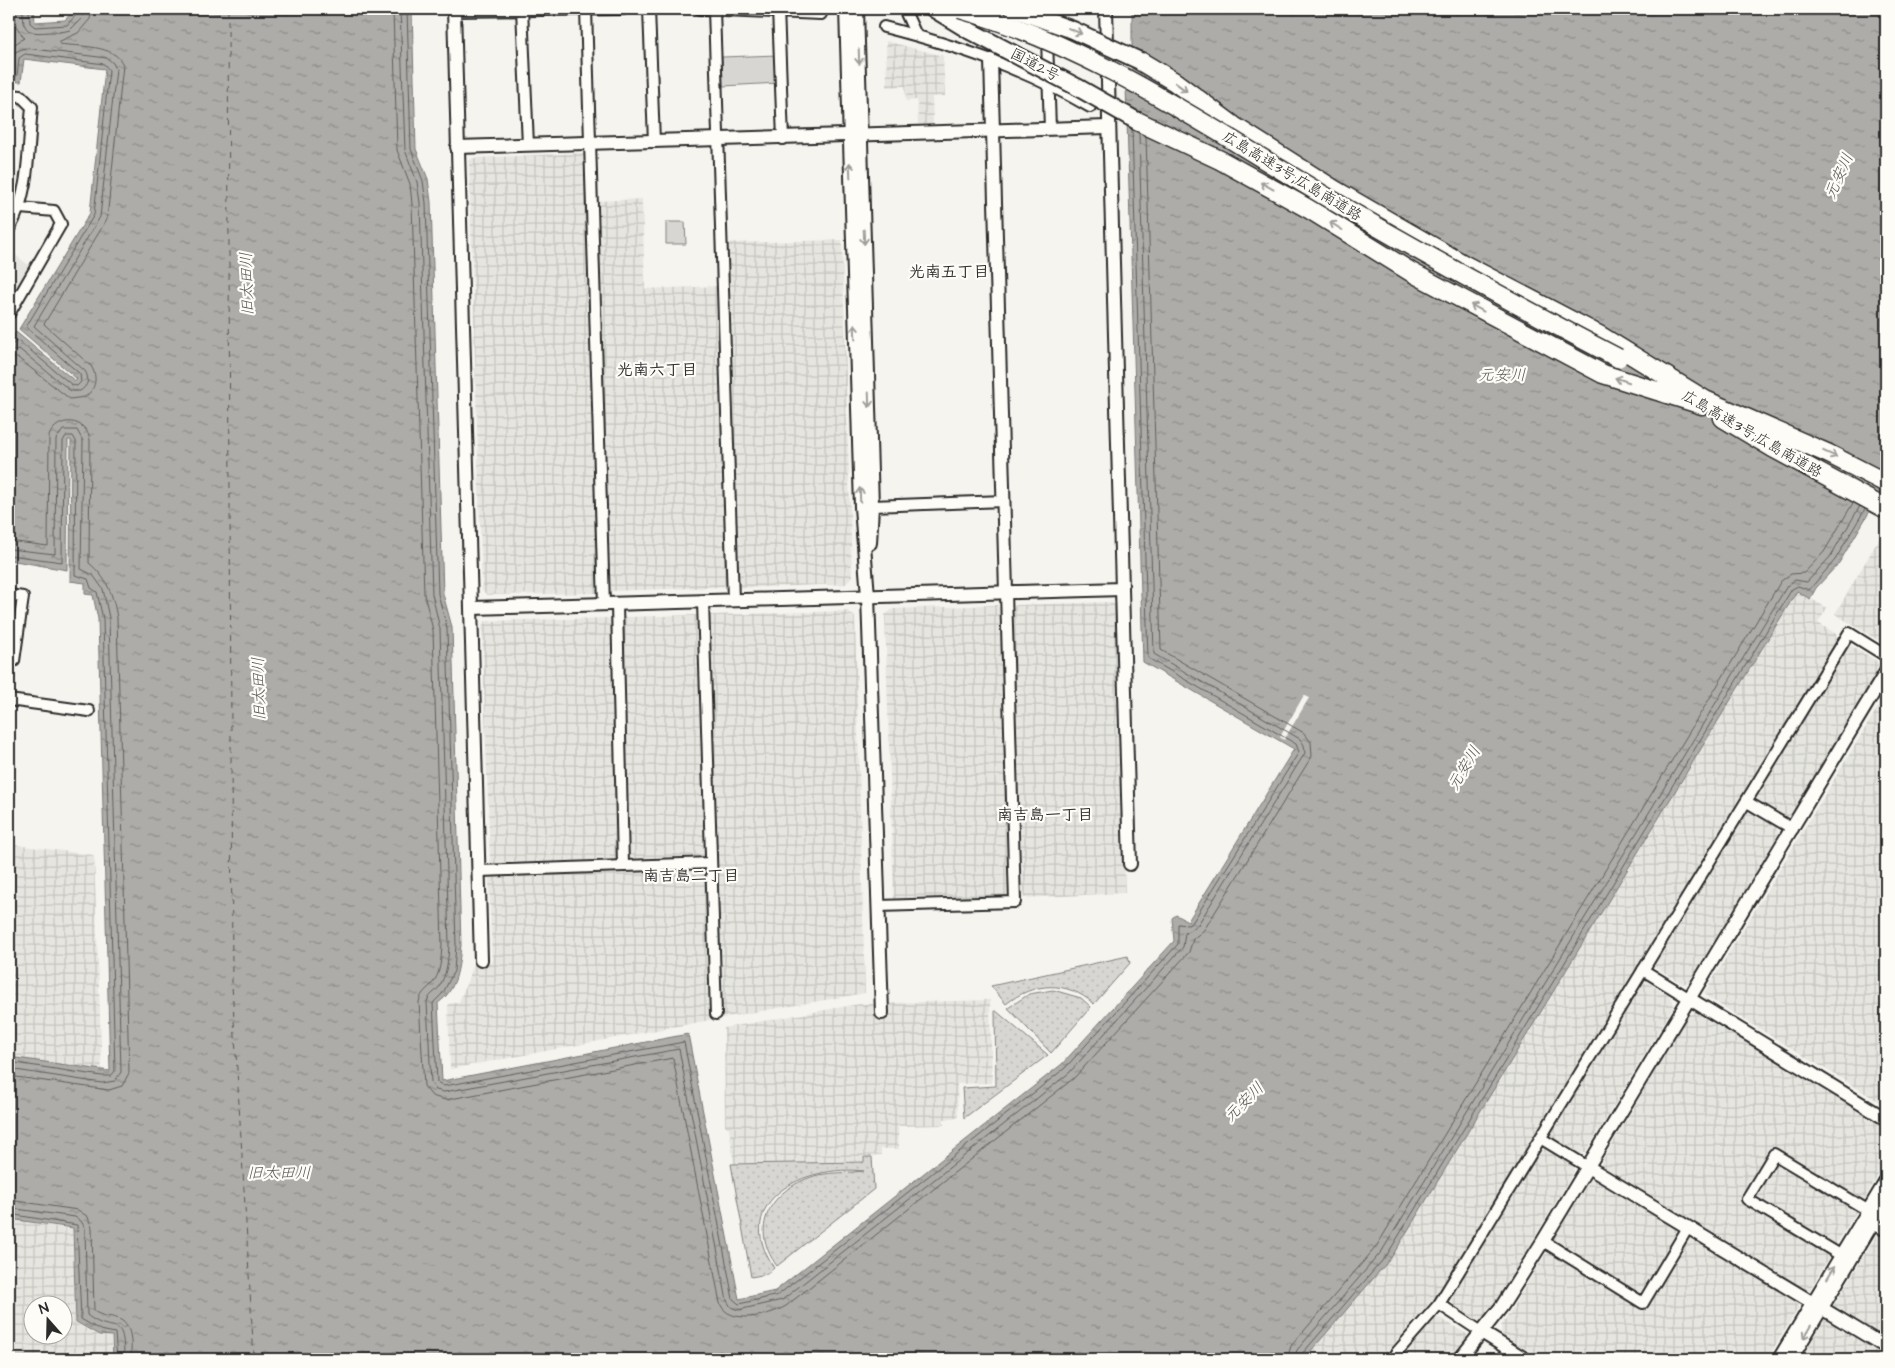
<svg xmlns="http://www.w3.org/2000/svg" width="1895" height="1368" font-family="'Architects Daughter','Klee One',sans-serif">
	<defs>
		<pattern id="industrial-grid" width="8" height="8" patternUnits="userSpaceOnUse" patternTransform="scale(1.25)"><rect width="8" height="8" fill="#e6e5e0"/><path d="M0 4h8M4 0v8" fill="none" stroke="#c5c5c0"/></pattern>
		<pattern id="grass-dots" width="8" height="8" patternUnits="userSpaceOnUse" patternTransform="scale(1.25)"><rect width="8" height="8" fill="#d7d6d2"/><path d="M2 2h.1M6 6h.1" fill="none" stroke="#b9b8b4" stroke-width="1.8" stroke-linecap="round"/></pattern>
		<pattern id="water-ripples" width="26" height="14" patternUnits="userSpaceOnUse" patternTransform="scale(1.25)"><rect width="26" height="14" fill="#adaca9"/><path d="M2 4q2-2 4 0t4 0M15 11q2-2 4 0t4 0" fill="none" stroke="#8d8c8a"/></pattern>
	</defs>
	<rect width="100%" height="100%" fill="#f5f4ef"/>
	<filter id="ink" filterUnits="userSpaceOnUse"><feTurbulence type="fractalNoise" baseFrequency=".02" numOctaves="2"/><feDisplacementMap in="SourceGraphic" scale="10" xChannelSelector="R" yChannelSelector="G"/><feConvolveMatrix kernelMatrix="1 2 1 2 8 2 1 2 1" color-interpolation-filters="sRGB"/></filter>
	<g filter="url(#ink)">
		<!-- built -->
		<path fill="#e6e5e0" d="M9 250 31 267 9 308Z"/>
		<!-- industrial -->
		<g fill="url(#industrial-grid)" fill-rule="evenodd">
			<path d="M886 41 943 56 945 96 932 97 933 124H918L917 100 906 101 905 86 887 87Z"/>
			<path d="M583 153 588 157 601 590 598 593 487 595 482 590 469 161 473 158Z"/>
			<path d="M642 199 645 289 718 286 727 583 723 587 610 591 608 589 596 201Z"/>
			<path d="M842 240 852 576 846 584 740 588 737 585 728 243Z"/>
			<path d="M1886 527V645L1835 614Z"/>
			<path d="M1797 591 1827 608 1818 623 1836 634 1837 641 1440 1291 1381 1359H1304L1391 1258Z"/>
			<path d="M1111 602 1115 605 1125 893 1023 898 1012 608 1016 605Z"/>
			<path d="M997 605 1000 609 1009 893 1006 897 894 902 885 615 893 609Z"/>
			<path d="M848 611 855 617 865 993 721 1018 708 618 711 615Z"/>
			<path d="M698 615 700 617 707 853 702 858 633 861 629 856 622 620 625 617Z"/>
			<path d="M608 618 612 621 619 857 616 861 493 865 490 862 482 626 486 621Z"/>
			<path d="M1852 646 1878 662 1879 668 1790 816 1784 818 1756 802 1755 797 1848 647Z"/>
			<path d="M1886 694V1106L1707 997 1705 992Z"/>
			<path d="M1751 811 1777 827 1779 834 1690 982 1683 984 1655 967 1654 961 1745 812Z"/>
			<path d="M15 845 94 855 102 1072 9 1057V849Z"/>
			<path d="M702 869 706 872 710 1020 450 1069 448 1004 459 1002 475 962 492 964 489 879 492 875Z"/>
			<path d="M1647 982 1672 998 1674 1006 1586 1152 1580 1155 1553 1140 1551 1134 1640 984Z"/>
			<path d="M990 1000 992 1083 957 1084 958 1118 944 1119V1125L898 1126 899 1149H881V1155L863 1156V1161L734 1165 729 1128 725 1125 724 1028 859 1004Z"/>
			<path d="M1695 1012 1886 1128V1162L1862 1203 1772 1148 1741 1200 1831 1254 1809 1291 1804 1292 1601 1169V1163L1688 1015Z"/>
			<path d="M1545 1149 1573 1166 1574 1172 1486 1318 1479 1321 1453 1305 1450 1298 1539 1150Z"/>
			<path d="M1777 1159 1858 1209 1834 1248 1753 1199 1772 1161Z"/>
			<path d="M1596 1178 1680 1229 1681 1234 1643 1297H1639L1554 1246 1553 1240 1590 1180Z"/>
			<path d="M9 1220 73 1229 75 1323 99 1336 111 1335 112 1359H9ZM32 1306H62V1336H32Z"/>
			<path d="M1879 1231 1886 1235V1327L1879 1336 1835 1310 1834 1305Z"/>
			<path d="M1690 1236 1798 1301 1799 1307 1767 1359H1542L1501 1334V1326L1546 1253 1551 1252 1643 1307 1685 1238Z"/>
			<path d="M1440 1318 1467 1334V1341L1452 1359H1399L1433 1319Z"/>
			<path d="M1830 1318 1886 1353V1359H1801L1825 1319Z"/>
		</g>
		<!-- grass -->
		<g fill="url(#grass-dots)" stroke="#81807e">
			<path d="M1128 956 1130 963 1094 1004C1067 980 1033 982 1006 1004L991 986Z"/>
			<path d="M1053 990 1081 998 1091 1007 1051 1053 1008 1008 1029 994Z"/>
			<path d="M995 1010 1048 1055 964 1118 962 1088 996 1086Z"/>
			<path d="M864 1157H872L874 1189 777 1266C747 1225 773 1187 818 1175 833 1172 849 1173 864 1171 805 1164 729 1200 774 1268L767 1274 751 1277 731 1164 864 1162Z"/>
		</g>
		<!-- park -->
		<g fill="#d7d6d2" stroke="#81807e">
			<path d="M778 55 779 83 723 86 722 57Z"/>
			<path d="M666 222H685L686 244H666Z"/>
		</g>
		<!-- water -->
		<path fill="url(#water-ripples)" stroke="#797877" d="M9 9H34L35 22 65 20 75 9H412L416 149 428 179 431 202 443 594 452 627 461 945C459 967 457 990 438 1003L442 1081 688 1034 739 1299 775 1291 1062 1064 1174 941 1172 918 1176 915 1188 921 1294 749 1143 662 1126 86 1132 85V9H1886V484L1839 563 1816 588 1810 599 1797 591 1391 1258 1304 1359H113L112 1336 99 1335 76 1322 73 1228 9 1219V1057L110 1071 98 619 93 595 85 594V583L70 581 71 440H68L67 570 9 560V342L16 332 75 381 77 379 19 329 90 213 105 69 24 59 21 82 9 81Z"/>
		<!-- pier -->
		<path fill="#f5f4ef" d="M1304 695 1309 698 1284 740 1280 737Z"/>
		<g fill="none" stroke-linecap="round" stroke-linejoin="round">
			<!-- shore -->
			<g stroke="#5f5f5d" stroke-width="1">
				<path d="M23 9C23 32 27 34 50 32 57 32 64 32 70 30L83 17 85 9"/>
				<path d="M29 9 30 23 35 27 67 25 77 14 78 9"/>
				<path d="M393 9 397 150 410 184 412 204 424 594 433 630 442 945C441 958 441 975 431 985 425 991 421 993 419 1002L424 1086 432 1096 445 1100 673 1058 720 1303C728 1326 769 1316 786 1306L1074 1078 1189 952 1193 939 1204 930 1312 756 1311 742 1304 733 1161 650 1146 136"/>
				<path d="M400 9 405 150 417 182 420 203 432 594 440 629 449 945C448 961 447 974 439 987 435 993 429 994 427 1002L431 1083 436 1090 444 1092 679 1049 727 1301 731 1307 738 1310 782 1300 1069 1073 1183 947 1185 933 1197 926 1305 753 1304 745 1300 739 1154 654 1139 133"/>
				<path d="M407 9 411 149 423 181 426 203 438 594 447 628 456 945 454 971 443 993 433 1003 437 1082 444 1086 684 1042 733 1299 739 1304 778 1295 1065 1068 1178 944V924L1188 925 1192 923 1299 752 1296 744 1148 658 1132 130"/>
				<path d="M9 48 24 38 16 26 15 9"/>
				<path d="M9 70 11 69 15 52 25 48 107 58 113 63 116 69 100 217 34 326 85 371C90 379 88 386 80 391H71L19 349 9 351"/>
				<path d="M9 77 17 76 19 58 25 54 104 64 109 70 94 215 26 327 80 374 81 382 77 386 72 385 19 341 9 345"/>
				<path d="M9 358H18L70 399 85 397C96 389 98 377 91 366L44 324 107 219 123 65C115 44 79 47 60 44L58 42 78 33 90 19 92 9"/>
				<path d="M9 541 48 546 49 436C57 415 87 418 90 440L89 563C107 578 113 594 117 618L129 1073 122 1086 109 1090 9 1076"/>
				<path d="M9 549 55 554 56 439 63 430H77L83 441 81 569 93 575 103 589 109 618 121 1072 115 1081 102 1083 9 1069"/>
				<path d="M9 555 62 562 63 441 66 436H73L76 441 75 575 88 579 91 588 97 592 103 619 115 1071 111 1076H102L9 1062"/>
				<path d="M9 1200 78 1210 88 1217 92 1228 94 1311C102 1317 108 1315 116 1318 134 1323 131 1345 131 1359"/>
				<path d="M9 1208 75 1217 81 1221 85 1228 87 1315C114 1337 124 1310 124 1359"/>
				<path d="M9 1214 77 1225 81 1319 100 1330 115 1333 117 1359"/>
				<path d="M1287 1359 1291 1346 1376 1247 1781 581 1791 574 1804 573 1824 552 1853 503"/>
				<path d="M1294 1359 1297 1350 1382 1251 1787 586 1795 580 1807 582 1830 557 1860 506"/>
				<path d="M1300 1359 1302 1354 1387 1255 1792 589 1798 586 1809 590 1835 560 1865 509"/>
			</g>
			<!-- ferry -->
			<path stroke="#585857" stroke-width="1" stroke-dasharray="6 5" stroke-linecap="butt" d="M228 9 232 985 254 1359"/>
			<!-- minor casing -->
			<g stroke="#2b2b2b" stroke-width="14">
				<g id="minor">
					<path d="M522 9 528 145"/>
					<path d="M586 9 604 605"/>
					<path d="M649 9 654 142"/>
					<path d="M700 9 821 14"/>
					<path d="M714 9 733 600"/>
					<path d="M778 9 783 139"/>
					<path d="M904 9 916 35"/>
					<path d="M1046 9 1050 129"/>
					<path d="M454 11 623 9"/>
					<path d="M884 27C958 46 1023 68 1090 107"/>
					<path d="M9 95 21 96 32 107C28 146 30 195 9 229"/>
					<path d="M9 207 54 211 61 224 9 314"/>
					<path d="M872 506 1004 501"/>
					<path d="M9 595 23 597 14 661 9 660"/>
					<path d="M703 602 716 1014"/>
					<path d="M617 605 623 865"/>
					<path d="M9 700 89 711"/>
					<path d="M1747 802 1793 829"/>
					<path d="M479 871 711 863"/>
					<path d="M878 906 1015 902 1006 592"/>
					<path d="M1643 970 1690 999"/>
					<path d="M1542 1139 1588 1167"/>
					<path d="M1868 1220 1886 1231"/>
					<path d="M1543 1241 1643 1303 1687 1229"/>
					<path d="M1847 1259 1747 1199 1774 1154 1874 1214"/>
					<path d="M1439 1304 1483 1333"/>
					<path d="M1880 1343 1886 1333"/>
					<path d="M1391 1359 1439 1304 1849 633 1886 656"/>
				</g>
			</g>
			<!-- tertiary casing -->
			<g stroke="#2b2b2b" stroke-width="16">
				<g id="tertiary">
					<path d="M454 9 481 960"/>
					<path d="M846 9 861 507 868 596 882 1013"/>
					<path d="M857 9 872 506 870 543"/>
					<path d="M991 60 1006 592"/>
					<path d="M457 147 1108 127"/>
					<path d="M1122 589 1130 864"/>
					<path d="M472 608 1122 589 1106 9"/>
					<path d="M1690 999 1886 1119"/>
					<path d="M1588 1167 1886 1347"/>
					<path d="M1483 1333 1525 1359"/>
					<path d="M1460 1359 1502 1306 1543 1241 1886 672"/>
					<path d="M1779 1359 1886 1181"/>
					<path d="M1791 1359 1886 1201"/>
				</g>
			</g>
			<!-- trunk casing -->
			<g stroke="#2b2b2b" stroke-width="20">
				<path id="trunk" d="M934 9 970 31"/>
			</g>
			<!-- motorway casing -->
			<g stroke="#2b2b2b" stroke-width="21">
				<g id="motorway">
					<path d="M1140 61 1175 82 1234 126 1335 190 1465 265 1599 335 1705 400 1829 454 1886 483"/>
					<path d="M1137 121 1220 160 1309 209 1411 272 1603 374 1702 405"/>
					<path d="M1723 418 1773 448 1886 509"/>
				</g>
			</g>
			<!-- minor -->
			<use href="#minor" stroke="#fdfcf7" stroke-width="10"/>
			<!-- tertiary -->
			<use href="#tertiary" stroke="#fdfcf7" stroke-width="12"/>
			<!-- trunk -->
			<use href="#trunk" stroke="#fdfcf7" stroke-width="16"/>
			<!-- motorway -->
			<use href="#motorway" stroke="#fdfcf7" stroke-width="18"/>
			<!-- trunk-bridge casing -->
			<g stroke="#2b2b2b" stroke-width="20" stroke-linecap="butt">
				<g id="trunk-bridge">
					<path d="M1013 9 1073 30 1140 61"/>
					<path d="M970 31 1077 87 1137 121"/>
				</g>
			</g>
			<!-- motorway-bridge casing -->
			<g stroke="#2b2b2b" stroke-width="21" stroke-linecap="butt">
				<path id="motorway-bridge" d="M960 9C1087 45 1196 119 1308 186 1409 247 1513 303 1618 358"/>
			</g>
			<!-- trunk-bridge -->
			<use href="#trunk-bridge" stroke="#fdfcf7" stroke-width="16"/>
			<!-- motorway-bridge -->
			<use href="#motorway-bridge" stroke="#fdfcf7" stroke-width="18"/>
		</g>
		<!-- one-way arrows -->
		<defs><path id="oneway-shaft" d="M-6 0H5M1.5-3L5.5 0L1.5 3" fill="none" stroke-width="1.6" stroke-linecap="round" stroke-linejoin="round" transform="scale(1.25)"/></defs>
		<g stroke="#9e9e9b">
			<use href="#oneway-shaft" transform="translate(1075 31) rotate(23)"/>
			<use href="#oneway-shaft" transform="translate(859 57) rotate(88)"/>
			<use href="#oneway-shaft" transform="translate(1181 87) rotate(36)"/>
			<use href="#oneway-shaft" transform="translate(850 170) rotate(-92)"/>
			<use href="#oneway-shaft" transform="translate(1267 186) rotate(-151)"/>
			<use href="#oneway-shaft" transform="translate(1336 226) rotate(-148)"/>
			<use href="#oneway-shaft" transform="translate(864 237) rotate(88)"/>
			<use href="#oneway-shaft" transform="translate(1477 308) rotate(-151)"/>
			<use href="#oneway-shaft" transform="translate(855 332) rotate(-92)"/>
			<use href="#oneway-shaft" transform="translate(1622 380) rotate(-162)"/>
			<use href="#oneway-shaft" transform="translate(869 400) rotate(88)"/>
			<use href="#oneway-shaft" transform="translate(1830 454) rotate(25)"/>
			<use href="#oneway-shaft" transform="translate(860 495) rotate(-92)"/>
			<use href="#oneway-shaft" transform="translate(1831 1272) rotate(-59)"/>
			<use href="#oneway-shaft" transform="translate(1807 1332) rotate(121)"/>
		</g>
	</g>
	<g text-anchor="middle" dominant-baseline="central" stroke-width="4.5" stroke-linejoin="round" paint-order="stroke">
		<!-- street labels -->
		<g font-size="15" fill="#2b2b2b" stroke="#fdfcf7">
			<text transform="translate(1035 65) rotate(28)">国道2号</text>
			<text transform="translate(1292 176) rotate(31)">広島高速3号;広島南道路</text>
			<text transform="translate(1752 434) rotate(30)">広島高速3号;広島南道路</text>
		</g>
		<!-- water labels -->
		<g font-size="16" font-style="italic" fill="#585857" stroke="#fdfcf7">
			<text transform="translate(1839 176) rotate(-66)">元安川</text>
			<text transform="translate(247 284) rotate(-92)">旧太田川</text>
			<text x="1502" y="375">元安川</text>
			<text transform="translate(259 689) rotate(-92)">旧太田川</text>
			<text transform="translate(1464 768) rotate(-59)">元安川</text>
			<text transform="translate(1244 1102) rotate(-45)">元安川</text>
			<text x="279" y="1173">旧太田川</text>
		</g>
		<!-- neighbourhood labels -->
		<g font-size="16" font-weight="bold" fill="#2b2b2b" stroke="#fdfcf7">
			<text x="949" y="272">光南五丁目</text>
			<text x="657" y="370">光南六丁目</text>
			<text x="1045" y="815">南吉島一丁目</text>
			<text x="691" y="876">南吉島二丁目</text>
		</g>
	</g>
	<!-- margin -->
	<rect width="1895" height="1368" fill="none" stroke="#fdfcf7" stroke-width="30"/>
	<rect x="15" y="15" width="1865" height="1338" fill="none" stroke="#2b2b2b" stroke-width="2" filter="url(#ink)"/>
	<!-- north arrow -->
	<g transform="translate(48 1320) rotate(340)"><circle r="24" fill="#fdfcf7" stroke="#a9a8a5"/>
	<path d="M0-4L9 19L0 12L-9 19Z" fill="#2b2b2b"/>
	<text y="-8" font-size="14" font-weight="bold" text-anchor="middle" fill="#2b2b2b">N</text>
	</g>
</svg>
